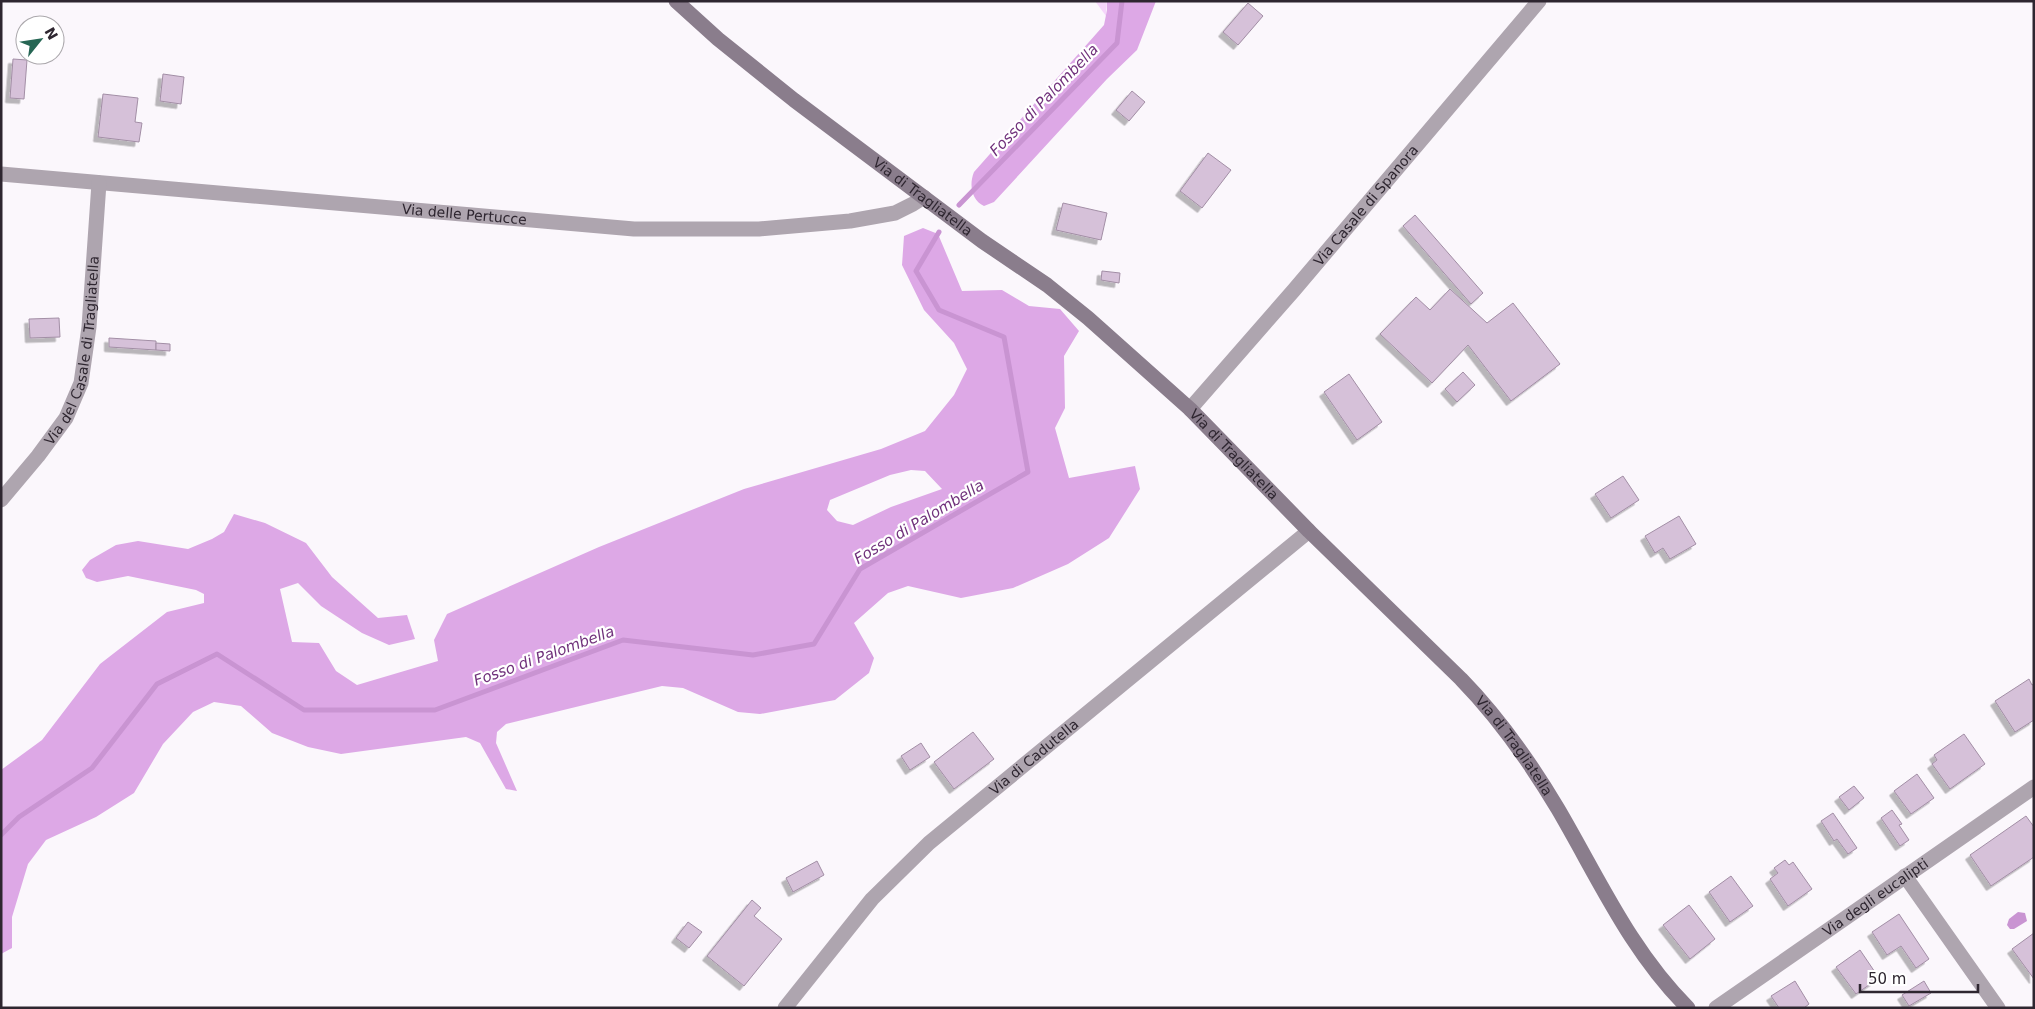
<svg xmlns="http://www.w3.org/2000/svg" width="2035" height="1009" font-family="'DejaVu Sans',sans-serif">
	<defs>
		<filter id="shadow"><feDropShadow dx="-4.5" dy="4.5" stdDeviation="0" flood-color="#0004"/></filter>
	</defs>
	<rect width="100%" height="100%" fill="#fbf7fc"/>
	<!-- green -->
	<path fill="#f6d5fb" d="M1095 1H1107L1106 16Z"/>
	<!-- forest -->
	<g fill="#dda8e6" fill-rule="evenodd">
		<path d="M1107 1H1156L1137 50 1107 79 994 202 984 206C971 200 969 184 974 172L1104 25 1107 10Z"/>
		<path d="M923 228 938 234 962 291 1002 290 1029 306 1060 309 1079 331 1064 356 1065 408 1055 428 1069 478 1135 466 1140 489 1109 538 1068 564 1013 588 961 598 908 586 888 593 854 623 874 658 869 673 835 700 760 714 738 712 683 688 662 686 506 724 497 732 496 743 517 791 506 789 480 743 466 737 341 754 308 747 272 733 241 706 214 702 193 712 163 744 134 793 96 817 46 840 28 864 12 917V948L1 954V770L42 740 100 664 167 612 204 603V594L196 590 128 576 97 582 86 578 82 570 90 560 116 545 138 541 188 549 212 539 224 532 234 514 265 523 306 543 332 577 378 618 407 615 415 639 389 645 362 633 321 606 298 583 280 589 292 642 319 643 336 671 357 685 438 661 434 640 447 614 599 547 744 489 881 449 925 431 954 395 967 369 954 343 924 310 902 265 904 236ZM911 470 925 471 942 489 891 507 853 525 837 521 827 510 830 500 890 475Z"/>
	</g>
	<!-- water -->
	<path fill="#c994d2" d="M2018 912 2025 913 2027 921 2014 929H2010L2007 925 2009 919Z"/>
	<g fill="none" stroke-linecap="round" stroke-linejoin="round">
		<!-- stream -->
		<g stroke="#c994d2" stroke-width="5">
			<path d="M959 205 1117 43 1122 1"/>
			<path d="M1 835 19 817 92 768 157 684 217 654 304 710H435L623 640 753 655 814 644 860 569 1028 472 1004 337 939 310 916 271 939 232"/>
		</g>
	</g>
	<!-- building -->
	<g fill="#d6c1d9" stroke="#a28ea5" filter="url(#shadow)">
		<path d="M1248 3 1263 16 1238 45 1223 32Z"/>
		<path d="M13 59 27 60 24 99 10 98Z"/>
		<path d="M163 74 184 77 181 104 160 101Z"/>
		<path d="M1132 91 1145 102 1129 121 1116 110Z"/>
		<path d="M103 94 138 98 135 122 142 123 139 142 98 137Z"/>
		<path d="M1208 153 1231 170 1202 208 1180 191Z"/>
		<path d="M1063 203 1107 213 1101 240 1056 230Z"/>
		<path d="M1415 215 1483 293 1471 304 1403 226Z"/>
		<path d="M1102 271 1120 273 1119 283 1101 280Z"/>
		<path d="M1450 289 1487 323 1513 303 1560 364 1511 401 1468 345 1432 383 1380 334 1416 297 1430 310Z"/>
		<path d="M59 318 60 337 30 338 29 319Z"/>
		<path d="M109 338 156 341V350L109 347Z"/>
		<path d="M156 343 170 344V351L156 350Z"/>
		<path d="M1463 372 1475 385 1457 402 1445 389Z"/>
		<path d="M1349 374 1382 422 1357 440 1324 392Z"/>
		<path d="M1623 476 1639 500 1611 518 1595 494Z"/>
		<path d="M1679 516 1696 544 1670 559 1663 548 1655 553 1645 536Z"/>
		<path d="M2029 679 2032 685 2034 684V720L2015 732 1995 701Z"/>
		<path d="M973 732 994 759 954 789 934 762Z"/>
		<path d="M1964 734 1985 764 1950 789 1932 764 1937 760 1934 755Z"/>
		<path d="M921 743 930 757 910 770 901 756Z"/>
		<path d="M1917 774 1934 798 1911 814 1894 791Z"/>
		<path d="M1854 786 1864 798 1849 810 1839 797Z"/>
		<path d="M1892 810 1902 824 1899 825 1909 840 1900 846 1881 818Z"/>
		<path d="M1833 813 1857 848 1848 854 1837 839 1834 841 1821 821Z"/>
		<path d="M2026 816 2034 827V857L1991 886 1970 855Z"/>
		<path d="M1785 860 1789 865 1793 862 1812 889 1788 906 1770 879 1778 873 1774 868Z"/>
		<path d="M817 861 824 875 793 892 786 878Z"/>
		<path d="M1731 876 1753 906 1730 922 1709 892Z"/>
		<path d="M752 900 761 908 754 916 782 939 744 986 707 956Z"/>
		<path d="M1689 905 1715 939 1690 959 1663 925Z"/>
		<path d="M1899 914 1929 959 1916 968 1901 946 1887 955 1872 932Z"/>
		<path d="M688 922 702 932 689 948 676 938Z"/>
		<path d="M2034 933V979L2012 949Z"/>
		<path d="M1860 950 1879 978 1856 994 1836 967Z"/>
		<path d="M1795 981 1809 1004 1804 1008H1779L1771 996Z"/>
		<path d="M1924 981 1931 993 1909 1006 1902 995Z"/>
	</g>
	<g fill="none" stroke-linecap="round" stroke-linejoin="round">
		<!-- street -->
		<g stroke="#aea5af" stroke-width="15">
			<path id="s1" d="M1 174 634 229H759L850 221 895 213 913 204 924 197"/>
			<path id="s2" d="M1190 409 1294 290 1539 1"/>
			<path id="s3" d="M1 500 38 456 66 418 81 383 89 327 99 183"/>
			<path d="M1905 876 1998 1008"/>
			<path id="s4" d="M785 1008 872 899 929 843 1309 531"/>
			<path id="s5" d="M1716 1008 2034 787"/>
		</g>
		<!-- secondary -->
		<path stroke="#8a7d8c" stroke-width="15" id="s6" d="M676 1 718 39 794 100 982 241 1047 285 1088 318 1190 409 1309 531 1461 679C1499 718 1530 762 1558 809 1599 879 1630 950 1688 1008"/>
	</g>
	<g text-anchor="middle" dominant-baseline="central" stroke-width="4.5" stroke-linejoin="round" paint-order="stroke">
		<!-- street labels -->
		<g font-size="14" fill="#2e2630" stroke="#fff">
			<text stroke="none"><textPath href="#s6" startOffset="315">Via di Tragliatella</textPath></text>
			<text stroke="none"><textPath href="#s2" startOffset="269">Via Casale di Spanora</textPath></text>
			<text stroke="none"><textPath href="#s1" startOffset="465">Via delle Pertucce</textPath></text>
			<text stroke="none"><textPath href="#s3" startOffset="172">Via del Casale di Tragliatella</textPath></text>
			<text stroke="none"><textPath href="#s6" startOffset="720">Via di Tragliatella</textPath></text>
			<text stroke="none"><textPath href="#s6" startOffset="1125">Via di Tragliatella</textPath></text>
			<text stroke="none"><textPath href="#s4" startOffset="355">Via di Cadutella</textPath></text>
			<text stroke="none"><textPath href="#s5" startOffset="194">Via degli eucalipti</textPath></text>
		</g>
		<!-- water labels -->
		<g font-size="15" font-style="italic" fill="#70317b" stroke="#fff">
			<text transform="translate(1044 100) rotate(-46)">Fosso di Palombella</text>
			<text transform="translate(919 522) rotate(-31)">Fosso di Palombella</text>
			<text transform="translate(544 656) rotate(-20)">Fosso di Palombella</text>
		</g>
	</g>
	<!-- border -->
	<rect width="2035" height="1009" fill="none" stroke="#2e2630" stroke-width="5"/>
	<!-- north arrow -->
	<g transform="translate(40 40) rotate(60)"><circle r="24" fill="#ffffff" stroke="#aba8ac"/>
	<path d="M0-4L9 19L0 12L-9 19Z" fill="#266654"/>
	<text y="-8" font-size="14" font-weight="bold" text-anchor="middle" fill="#2e2630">N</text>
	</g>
	<!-- scale -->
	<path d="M1860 984v8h118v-8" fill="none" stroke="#2e2630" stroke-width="2.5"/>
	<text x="1868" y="984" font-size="15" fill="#2e2630" stroke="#ffffff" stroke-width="4" paint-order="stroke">50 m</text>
</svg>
